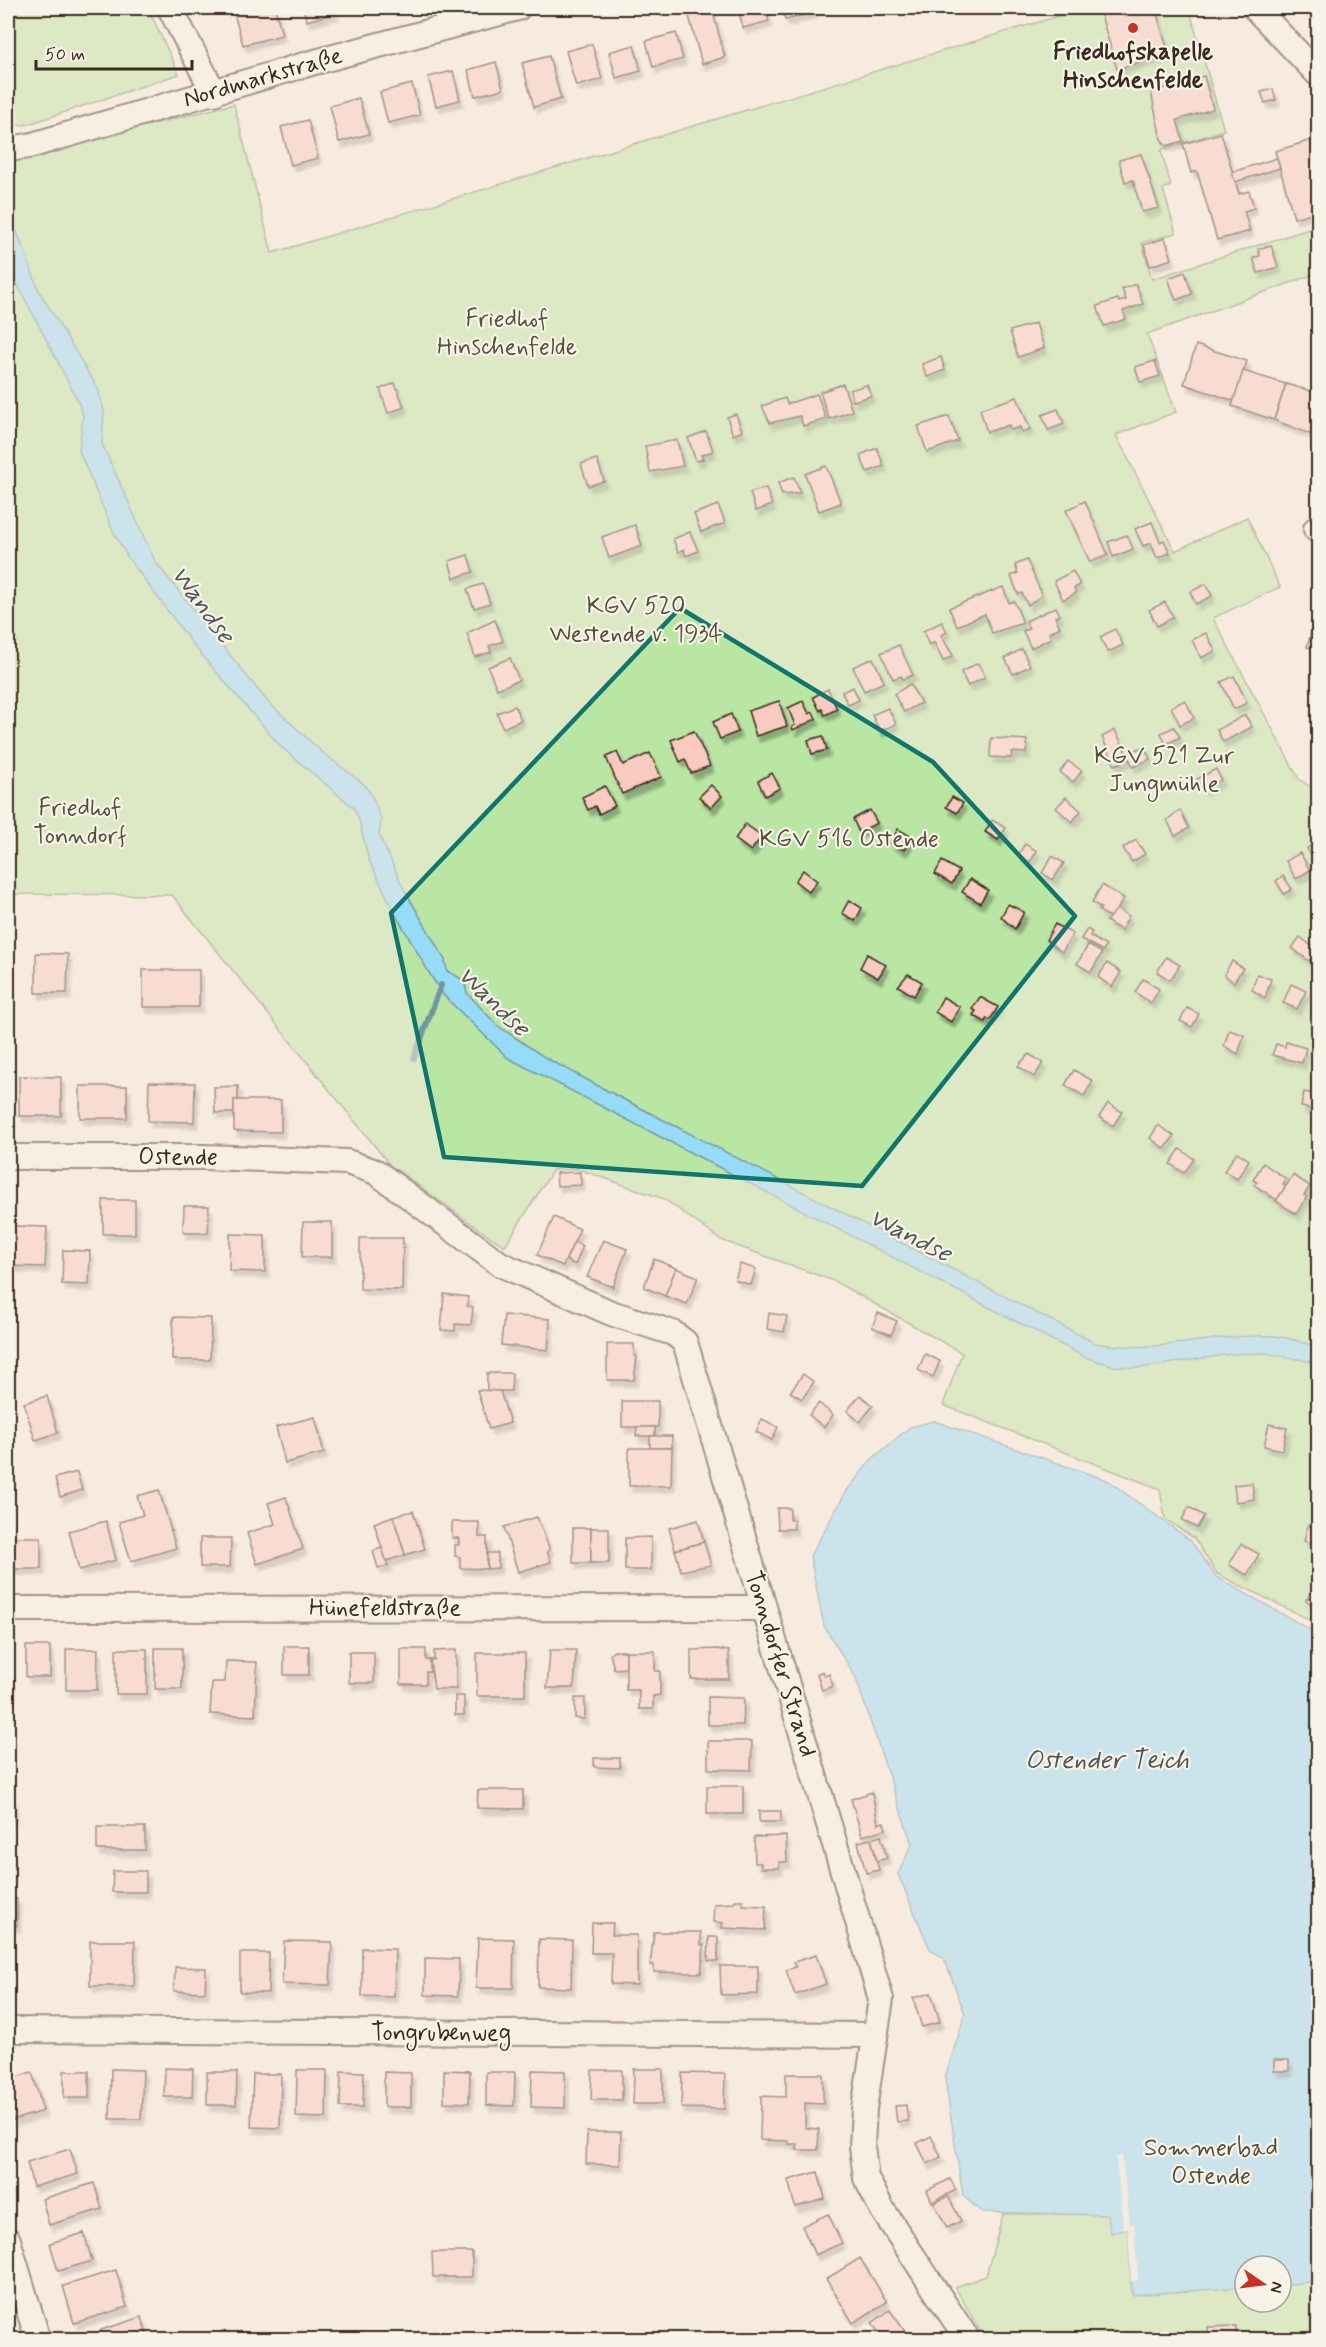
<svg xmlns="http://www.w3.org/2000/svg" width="1326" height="2347" font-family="Mynerve,sans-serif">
	<defs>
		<filter id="shadow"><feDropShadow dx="3.5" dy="6" stdDeviation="1.5" flood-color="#0004"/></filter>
	</defs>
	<rect width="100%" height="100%" fill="#f7ebe0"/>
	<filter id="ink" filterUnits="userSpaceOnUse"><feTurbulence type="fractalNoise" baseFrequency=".0167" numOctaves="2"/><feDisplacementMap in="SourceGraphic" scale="12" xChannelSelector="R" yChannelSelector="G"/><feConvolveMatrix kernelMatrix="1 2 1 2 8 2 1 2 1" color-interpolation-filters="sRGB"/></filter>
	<g filter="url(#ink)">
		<!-- green -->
		<g fill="#bae6a3" stroke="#7a8860" stroke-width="1.5" fill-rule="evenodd">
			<path d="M8 8H148L179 74 29 124 8 127Z"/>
			<path d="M1085 8H1189L1224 130 1161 150 1171 186 1163 189 1176 233 1142 243 1152 279 1318 226V273L1147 334 1176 412 1116 435 1175 551 1247 517 1280 587 1213 618 1299 779 1318 792V1624L1217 1574 1194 1538 1165 1519 1160 1489 943 1405 962 1353 834 1281 721 1240 664 1199 578 1169 553 1170 505 1246 489 1236 390 1165 172 895 8 894V160L234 104 272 253Z"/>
			<path d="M1318 2051V2339H985L955 2287 986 2276 1003 2214H1107ZM1245 2266H1281V2302H1245Z"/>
		</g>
		<!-- water -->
		<g fill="#96dcf8" stroke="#7295a1" stroke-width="1.5">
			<path d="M8 207 39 291 98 389 104 411 102 444 156 563 267 701 323 753 365 785 374 800 381 820 379 835 404 889 445 960 447 971 464 980 467 993 498 1026 546 1058 623 1099 1095 1343C1156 1355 1213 1333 1274 1336 1288 1337 1304 1343 1318 1347V1363L1265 1353 1231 1354 1139 1368 1114 1366 1085 1357 508 1058 445 997 431 976 397 917 368 858 360 823 354 808 280 746 194 646 129 559 114 533 79 451 83 416 78 401 8 266Z"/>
			<path d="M934 1421 1107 1480 1191 1541 1216 1577 1318 1634V2281L1281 2285V2266H1245V2287L1132 2295 1128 2229 1111 2233 1107 2215 982 2212 963 2196 945 2078 965 2014 944 1958 930 1949 898 1874 912 1844 855 1676 824 1626 810 1556 846 1492 872 1459 910 1427Z"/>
		</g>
		<!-- pier -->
		<path fill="#f7ebe0" d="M1122 2156 1130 2224H1134L1138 2280 1131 2281 1128 2229 1124 2230 1116 2157Z"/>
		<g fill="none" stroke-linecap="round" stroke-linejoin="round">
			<!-- stream -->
			<path stroke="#7295a1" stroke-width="6" d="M414 1058 441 985"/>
		</g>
		<!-- building -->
		<g fill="#f9cabf" stroke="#3b2a1e" stroke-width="1.5" filter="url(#shadow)">
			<path d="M243 8H275L282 35 243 45 233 10Z"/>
			<path d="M303 8H333L335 13 307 21Z"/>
			<path d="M738 8H765L769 21 743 28Z"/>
			<path d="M782 8H812L814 12 785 20Z"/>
			<path d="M1099 8H1119L1121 14 1144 8H1155L1169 54 1117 69Z"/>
			<path d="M712 9 725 57 702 64 689 16Z"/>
			<path d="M676 33 683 59 653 67 646 41Z"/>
			<path d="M592 44 602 79 576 86 566 51Z"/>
			<path d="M634 45 641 71 616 78 609 52Z"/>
			<path d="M549 56 561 99 534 107 522 63Z"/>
			<path d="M496 62 503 89 475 96 468 70Z"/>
			<path d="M453 71 460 100 436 106 428 77Z"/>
			<path d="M1204 76 1213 109 1177 120 1183 141 1166 146 1161 139 1151 92Z"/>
			<path d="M412 84 420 115 388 123 380 92Z"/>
			<path d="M1273 89 1276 100 1265 103 1261 92Z"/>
			<path d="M359 98 369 134 339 142 330 106Z"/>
			<path d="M308 120 318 158 291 165 281 127Z"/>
			<path d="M1221 133 1239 194 1249 191 1254 208 1244 211 1250 231 1217 240 1197 171 1191 173 1183 144Z"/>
			<path d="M1315 139 1318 152V211L1294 218 1275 151Z"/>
			<path d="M1141 154 1159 208 1142 212 1133 180 1125 182 1119 160Z"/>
			<path d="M1277 158 1280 168 1235 182 1232 172Z"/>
			<path d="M1165 238 1172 259 1150 266 1144 245Z"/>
			<path d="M1271 245 1278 267 1258 273 1253 258 1260 256 1258 249Z"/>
			<path d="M1185 272 1192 294 1176 300 1168 278Z"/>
			<path d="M1136 284 1143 304 1123 311 1126 319 1104 326 1097 306 1118 299 1119 302 1126 300 1122 289Z"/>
			<path d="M1036 323 1044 348 1018 357 1010 331Z"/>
			<path d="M1196 345 1247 361 1234 401 1184 384Z"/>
			<path d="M941 357 945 370 927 377 922 364Z"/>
			<path d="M1155 361 1160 376 1140 382 1135 367Z"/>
			<path d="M1243 371 1286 384 1274 420 1232 406Z"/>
			<path d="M395 383 404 407 388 413 380 389Z"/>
			<path d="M843 384 852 411 829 419 820 392Z"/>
			<path d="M1286 384 1318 393V437L1274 420Z"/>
			<path d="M867 385 871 396 853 401 850 390Z"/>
			<path d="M817 394 826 419 803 426 800 416 770 423 762 406 785 398 787 404Z"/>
			<path d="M1017 397 1030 429 1022 432 1020 427 1010 430 1009 425 987 432 980 409Z"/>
			<path d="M1058 409 1064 424 1048 430 1042 415Z"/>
			<path d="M736 414 742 431 733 435 727 417Z"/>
			<path d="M949 416 958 441 927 452 918 426Z"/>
			<path d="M706 431 713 451 701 455 703 459 696 461 688 438Z"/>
			<path d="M677 440 683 466 650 472 645 446Z"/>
			<path d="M877 448 884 466 867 472 860 455Z"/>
			<path d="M597 459 604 481 588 486 581 464Z"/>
			<path d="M826 466 841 503 819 511 805 474Z"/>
			<path d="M794 477 800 493 782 495 778 483Z"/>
			<path d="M766 488 772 505 756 511 750 493Z"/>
			<path d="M1085 501 1108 555 1090 562 1066 510Z"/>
			<path d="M718 505 725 523 701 532 694 514Z"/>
			<path d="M1152 522 1160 542 1164 540 1170 553 1157 558 1151 543 1143 546 1135 529Z"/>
			<path d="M635 525 642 546 609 558 602 537Z"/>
			<path d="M690 532 698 551 686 556 684 549 678 552 673 539Z"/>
			<path d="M1127 535 1133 549 1113 557 1108 542Z"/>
			<path d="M468 555 473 572 454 578 449 561Z"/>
			<path d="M1027 560 1042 595 1028 605 1022 593 1018 594 1011 576 1018 573 1015 565Z"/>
			<path d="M1073 571 1080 585 1074 588 1076 593 1063 600 1054 581Z"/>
			<path d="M483 584 490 603 474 608 467 589Z"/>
			<path d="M1206 584 1212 596 1196 604 1190 592Z"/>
			<path d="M1003 587 1009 603 1014 601 1023 623 992 633 985 614 957 626 949 608Z"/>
			<path d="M1165 602 1173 617 1157 626 1149 610Z"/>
			<path d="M1056 607 1060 615 1055 617 1060 627 1049 633 1051 638 1031 648 1023 631 1029 629 1026 621Z"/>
			<path d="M1318 608V650L1307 647Z"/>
			<path d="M495 620 503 641 489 646 491 652 475 657 467 633Z"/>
			<path d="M942 622 947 632 941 635 953 656 943 661 934 642 929 645 923 631Z"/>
			<path d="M1115 629 1123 645 1108 652 1100 637Z"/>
			<path d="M1206 633 1215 651 1201 658 1192 640Z"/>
			<path d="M899 645 913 675 903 679 901 676 893 679 881 653Z"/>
			<path d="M1022 649 1030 666 1013 674 1005 658Z"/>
			<path d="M510 658 519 680 497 689 488 667Z"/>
			<path d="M873 658 884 682 864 691 853 667Z"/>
			<path d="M978 663 985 677 968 686 961 672Z"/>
			<path d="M1234 676 1247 703 1234 709 1221 682Z"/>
			<path d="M910 684 921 703 904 712 894 694Z"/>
			<path d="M853 687 859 700 848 705 842 692Z"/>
			<path d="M828 689 837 709 825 715 822 709 820 711 813 697Z"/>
			<path d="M1185 700 1194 718 1180 725 1171 707Z"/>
			<path d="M779 701 787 726 756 736 748 711Z"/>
			<path d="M803 701 809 714 813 712 816 719 793 730 792 727 795 725 788 708Z"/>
			<path d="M515 706 521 720 503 728 497 713Z"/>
			<path d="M888 708 896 724 880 731 872 715Z"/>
			<path d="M731 714 738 732 720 739 713 722Z"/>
			<path d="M1245 715 1252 727 1223 742 1217 730Z"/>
			<path d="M1174 727 1180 737 1166 744 1161 733Z"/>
			<path d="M1115 730 1129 759 1115 765 1102 737Z"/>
			<path d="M694 731 710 766 691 773 685 759 680 762 671 740Z"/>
			<path d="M823 736 827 750 812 754 808 740Z"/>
			<path d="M991 738 1027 740 1026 753 1012 752 1011 758 990 757Z"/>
			<path d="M1144 746 1150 759 1133 767 1127 754Z"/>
			<path d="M617 752 623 765 650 753 661 777 622 794 606 757Z"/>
			<path d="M1068 761 1082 771 1073 782 1060 772Z"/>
			<path d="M1216 769 1221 780 1202 790 1197 779Z"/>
			<path d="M772 773 780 788 765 796 758 781Z"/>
			<path d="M711 785 722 796 711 808 699 797Z"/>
			<path d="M605 786 615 806 599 814 595 806 588 810 582 797Z"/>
			<path d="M952 797 963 803 957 813 946 807Z"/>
			<path d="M1066 797 1081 811 1072 822 1056 808Z"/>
			<path d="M870 810 877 823 859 832 853 819Z"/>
			<path d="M1180 810 1189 828 1175 836 1167 820Z"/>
			<path d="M992 820 1006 828 998 840 985 832Z"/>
			<path d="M745 824 762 836 751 851 735 839Z"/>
			<path d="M898 829 912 837 904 850 890 843Z"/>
			<path d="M1136 840 1145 854 1132 862 1123 848Z"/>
			<path d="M1318 842V868L1307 848Z"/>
			<path d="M1025 844 1037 851 1030 862 1018 855Z"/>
			<path d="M1300 853 1310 870 1296 879 1286 861Z"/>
			<path d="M1052 856 1064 863 1053 880 1042 873Z"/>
			<path d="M942 861 959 871 952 884 935 874Z"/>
			<path d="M803 870 817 881 809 892 795 881Z"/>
			<path d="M1283 876 1292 889 1284 894 1276 881Z"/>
			<path d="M970 879 988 890 980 903 962 892Z"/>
			<path d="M1102 885 1124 898 1112 918 1099 911 1101 908 1092 902Z"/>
			<path d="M849 900 862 908 855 921 842 913Z"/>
			<path d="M1008 904 1024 912 1015 929 1001 917Z"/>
			<path d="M1117 909 1129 916 1121 930 1106 921Z"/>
			<path d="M1055 924 1073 934 1062 952 1046 940Z"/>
			<path d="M1087 929 1092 932 1090 936 1106 946 1103 951 1081 939Z"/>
			<path d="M1300 937 1317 950 1309 961 1292 948Z"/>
			<path d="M1088 945 1102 953 1091 972 1077 964Z"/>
			<path d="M36 953 68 954 67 993H36Z"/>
			<path d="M867 954 886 965 878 978 860 968Z"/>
			<path d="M1166 957 1180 965 1170 980 1157 972Z"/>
			<path d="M1232 961 1243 968 1234 982 1224 975Z"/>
			<path d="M1107 963 1121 972 1112 987 1098 977Z"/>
			<rect x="143" y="970" width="56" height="37"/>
			<path d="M908 974 922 982 914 996 898 986Z"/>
			<path d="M1257 974 1271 979 1265 998 1252 990Z"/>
			<path d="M1143 979 1159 989 1151 1003 1135 992Z"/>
			<path d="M1291 984 1306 991 1297 1009 1283 1003Z"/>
			<path d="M943 997 960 1007 951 1022 935 1012Z"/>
			<path d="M980 997 998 1007 990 1020 987 1018 985 1022 973 1015 976 1011 972 1009Z"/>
			<path d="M1187 1008 1199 1014 1192 1027 1180 1021Z"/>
			<path d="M1229 1030 1244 1035 1238 1054 1224 1046Z"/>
			<path d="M1286 1042 1306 1048 1302 1063 1272 1055 1276 1044 1285 1047Z"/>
			<path d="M1029 1054 1043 1063 1034 1077 1018 1066Z"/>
			<path d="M1074 1070 1093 1081 1084 1096 1065 1085Z"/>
			<path d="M19 1076 61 1077V1116H19Z"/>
			<path d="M149 1082 195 1083 194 1122 148 1121Z"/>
			<rect x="80" y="1086" width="47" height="32"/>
			<path d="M238 1086V1100H234V1113H215L214 1087Z"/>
			<path d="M1304 1092 1318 1095V1110L1301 1107Z"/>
			<path d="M234 1100H281V1132L234 1131Z"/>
			<path d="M1108 1103 1122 1112 1113 1126 1099 1117Z"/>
			<path d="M1158 1125 1174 1136 1165 1149 1150 1138Z"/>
			<path d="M1180 1149 1194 1159 1184 1173 1170 1164Z"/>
			<path d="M1237 1152 1249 1160 1237 1179 1224 1171Z"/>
			<path d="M1263 1163 1286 1179 1283 1184 1286 1186 1277 1200 1254 1185 1257 1182 1253 1180Z"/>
			<path d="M580 1172 581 1185 557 1186 556 1173Z"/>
			<path d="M1293 1175 1310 1186 1304 1195 1307 1197 1296 1214 1276 1201Z"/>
			<rect x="103" y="1200" width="32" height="34"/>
			<path d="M184 1206H209L208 1233H183Z"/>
			<path d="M554 1217 580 1229 563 1266 537 1255Z"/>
			<path d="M303 1222H332V1257H302Z"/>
			<path d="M12 1226 47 1227 45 1267 10 1266Z"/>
			<path d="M230 1234 265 1235V1272L229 1271Z"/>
			<path d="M360 1238H403L402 1290 360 1289Z"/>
			<path d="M603 1240 627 1249 613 1287 587 1277Z"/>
			<path d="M574 1242 583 1246 575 1265 566 1260Z"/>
			<path d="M63 1250 90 1251 89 1285 62 1284Z"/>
			<path d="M654 1259 676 1268 665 1296 644 1287Z"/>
			<path d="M740 1264 756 1269 751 1285 735 1280Z"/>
			<path d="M676 1268 698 1277 687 1304 665 1296Z"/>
			<path d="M444 1294 468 1297 467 1306 473 1307 471 1325 455 1324V1331L441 1330Z"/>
			<path d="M769 1313 787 1316 784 1332 767 1329Z"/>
			<path d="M878 1313 897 1321 891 1335 872 1327Z"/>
			<path d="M504 1315 550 1319 548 1350 501 1345Z"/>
			<path d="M173 1317 211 1318 210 1360H172Z"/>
			<path d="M607 1344H634V1356H637L634 1380H607Z"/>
			<path d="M925 1354 940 1361 933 1377 918 1370Z"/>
			<path d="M487 1373H512L511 1391H487Z"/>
			<path d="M803 1374 814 1382 802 1399 790 1392Z"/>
			<path d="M477 1390 500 1391 510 1423 489 1429Z"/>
			<path d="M860 1395 873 1406 860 1422 847 1411Z"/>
			<path d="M47 1396 58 1433 35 1440 24 1403Z"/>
			<rect x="622" y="1401" width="36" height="26"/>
			<path d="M819 1403 833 1415 824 1427 809 1415Z"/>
			<path d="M315 1417 324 1453 285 1463 276 1427Z"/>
			<path d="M762 1419 778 1427 772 1440 756 1432Z"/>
			<path d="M1269 1424 1287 1428 1282 1450 1264 1446Z"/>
			<path d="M637 1427H655V1436H636Z"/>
			<rect x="650" y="1436" width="22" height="12"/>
			<path d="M629 1448H672L671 1486H629Z"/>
			<path d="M77 1472 82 1490 60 1497 55 1478Z"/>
			<path d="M1252 1483 1254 1499 1236 1502 1234 1485Z"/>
			<path d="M159 1490 176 1548 131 1561 119 1522 143 1515 137 1496Z"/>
			<path d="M286 1497 303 1549 257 1564 247 1533 275 1524 268 1503Z"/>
			<path d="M1189 1507 1204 1516 1197 1528 1182 1520Z"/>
			<path d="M777 1508H790V1520H794V1529H778Z"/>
			<path d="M413 1511 425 1549 405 1555 393 1516Z"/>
			<path d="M393 1516 405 1555 386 1561 374 1523Z"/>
			<path d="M537 1517 550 1550 547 1551 551 1562 518 1572 504 1527Z"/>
			<path d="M698 1520 704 1542 675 1550 669 1528Z"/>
			<path d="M106 1521 116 1560 79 1570 69 1531Z"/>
			<path d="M452 1522H479V1537H487V1569L460 1568V1557L455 1556V1545H459V1538H452Z"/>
			<path d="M1308 1525 1318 1528 1316 1545 1304 1541Z"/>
			<rect x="573" y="1528" width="18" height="35"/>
			<rect x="591" y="1528" width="18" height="35"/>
			<rect x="8" y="1537" width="33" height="32"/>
			<path d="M651 1537V1570H625V1538Z"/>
			<path d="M200 1538H231L230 1567H200Z"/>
			<path d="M704 1542 711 1565 681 1571 675 1550Z"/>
			<path d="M1241 1544 1259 1554 1247 1575 1229 1565Z"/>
			<path d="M382 1548 388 1566 378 1568 373 1551Z"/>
			<path d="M487 1553H498V1568L487 1569Z"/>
			<path d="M1317 1586 1318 1587V1610L1306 1600Z"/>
			<rect x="26" y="1646" width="24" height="31"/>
			<rect x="284" y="1646" width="25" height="29"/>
			<rect x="155" y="1648" width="27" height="41"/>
			<path d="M66 1649H98L97 1690H66Z"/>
			<rect x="116" y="1649" width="31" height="45"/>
			<path d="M401 1649H426V1660H430V1672H426V1684H401Z"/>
			<path d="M717 1649 729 1651V1679H691V1650Z"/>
			<path d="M456 1650V1689H434L430 1660H434V1651Z"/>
			<path d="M550 1650H576L574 1688H547Z"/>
			<path d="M614 1651H626V1668L614 1669 610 1654Z"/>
			<path d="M626 1651H655V1671H660V1695L653 1696V1709H639V1690H626Z"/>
			<rect x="349" y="1652" width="25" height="31"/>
			<rect x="477" y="1653" width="48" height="43"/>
			<path d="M226 1661 257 1662 255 1716 210 1714 212 1682H225Z"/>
			<path d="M823 1671 825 1676 829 1674 833 1686 822 1690 817 1674Z"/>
			<rect x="455" y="1696" width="9" height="19"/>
			<path d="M708 1697 744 1698 743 1725H708Z"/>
			<path d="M575 1698H585V1719L575 1718Z"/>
			<path d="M708 1741H752L751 1770 708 1769Z"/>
			<path d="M594 1758H620V1768L594 1767Z"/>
			<rect x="707" y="1786" width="36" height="28"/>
			<path d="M478 1790H523V1809L477 1808Z"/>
			<path d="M872 1792 878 1824 884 1822 886 1829 862 1836 851 1799Z"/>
			<path d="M8 1798H13V1817L8 1818Z"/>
			<rect x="759" y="1811" width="22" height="11"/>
			<rect x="97" y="1827" width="48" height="23"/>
			<path d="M786 1836 787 1862H779V1868H761V1863H755L754 1837Z"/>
			<path d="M881 1836 887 1858 877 1861 871 1839Z"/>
			<path d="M871 1839 879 1870 866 1873 858 1842Z"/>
			<path d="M113 1871H146V1892H112Z"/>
			<path d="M8 1898 17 1899V1926H8Z"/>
			<path d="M735 1900H743V1905L766 1906 765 1930 722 1928 723 1923 713 1922 714 1904 734 1903Z"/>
			<path d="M592 1923H613L612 1935H637V1985L611 1984 612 1953H591Z"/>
			<path d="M654 1932H701V1945H704L701 1973 654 1972V1965H650Z"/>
			<path d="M709 1937H718V1961H708Z"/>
			<path d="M478 1938 514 1939 513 1988H476Z"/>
			<path d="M539 1939 572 1940 571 1988 538 1987Z"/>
			<path d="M90 1941H135L134 1986H90Z"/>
			<path d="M284 1941 332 1942 330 1985 282 1984Z"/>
			<path d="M362 1948 395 1949 394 1997 362 1996Z"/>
			<path d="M240 1953H269L268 1993 240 1992Z"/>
			<path d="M816 1955 826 1984 795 1995 786 1970 796 1967 794 1962Z"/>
			<path d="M425 1958 459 1959 458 1996 425 1995Z"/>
			<path d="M720 1966H758V1994L721 1995Z"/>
			<path d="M175 1967 206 1968 205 1992 174 1991Z"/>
			<path d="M931 1993 940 2022 922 2027 913 1998Z"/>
			<rect x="1274" y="2060" width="15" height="11"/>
			<path d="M165 2068 193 2069 192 2097H164Z"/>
			<path d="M111 2069 143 2070 141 2119H110Z"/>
			<path d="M634 2069H663V2104H633Z"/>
			<path d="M297 2070H327L326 2118 296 2117Z"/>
			<path d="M444 2070 470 2071 469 2103 444 2102Z"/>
			<path d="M532 2070 565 2071V2108L531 2107Z"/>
			<path d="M592 2070H622V2100H591Z"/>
			<rect x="64" y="2071" width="25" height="27"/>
			<path d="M341 2071 364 2072 363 2107H340Z"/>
			<path d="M32 2072 43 2111 13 2120 8 2101V2079Z"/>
			<path d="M207 2072H237L236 2105H207Z"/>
			<path d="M384 2072 411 2073V2107H384Z"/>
			<path d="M486 2072H515L514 2106 486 2105Z"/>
			<path d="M682 2073 725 2074 724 2109 681 2108Z"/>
			<path d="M253 2074H281L280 2128 251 2127Z"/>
			<path d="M786 2074H823V2104L805 2103V2128L819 2129 818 2150H797V2144H788V2141L760 2140 761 2096 786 2097Z"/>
			<path d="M906 2105 908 2121 897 2122 895 2106Z"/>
			<path d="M587 2132H621L620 2165 586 2164Z"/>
			<path d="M931 2136 941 2157 927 2164 917 2143Z"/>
			<path d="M70 2149 78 2174 33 2187 27 2162Z"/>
			<path d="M818 2172 825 2199 795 2207 788 2180Z"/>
			<path d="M950 2179 956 2190 932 2202 927 2190Z"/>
			<path d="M94 2183 102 2209 49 2225 42 2199Z"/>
			<path d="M948 2196 961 2221 947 2228 934 2203Z"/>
			<path d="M828 2214 842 2243 815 2255 802 2226Z"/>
			<path d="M84 2233 92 2261 58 2271 50 2243Z"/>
			<path d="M432 2252H472V2277H433Z"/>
			<path d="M860 2258 887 2302 853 2323 826 2279Z"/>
			<path d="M116 2270 127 2307 74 2323 63 2286Z"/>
			<path d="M890 2310 911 2340H884L872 2323Z"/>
			<path d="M142 2317 148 2340H104L101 2330Z"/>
			<path d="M1236 2326V2340H1208V2327Z"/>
		</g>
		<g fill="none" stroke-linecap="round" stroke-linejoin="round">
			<!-- minor casing -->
			<g stroke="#3b2a1e" stroke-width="28">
				<g id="minor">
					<path d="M170 8 214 93"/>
					<path d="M1255 8 1318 74"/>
					<path d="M8 149 29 146 311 63 518 8"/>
					<path d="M1316 529 1318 531"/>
					<path d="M8 1157H202L347 1162 376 1172 500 1264 611 1313 673 1333 685 1342 881 1999 864 2109 862 2146 866 2178 882 2209 968 2340"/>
					<path d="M8 1609 762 1608"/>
					<path d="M8 2030 875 2035"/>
					<path d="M8 2240 38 2340"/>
				</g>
			</g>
			<!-- minor -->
			<use href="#minor" stroke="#f7f3e8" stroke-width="24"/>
		</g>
	</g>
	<!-- marked area -->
	<path d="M0 0H1326V2347H0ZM680 608 933 762 1075 916 862 1186 444 1157 391 913Z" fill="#f7ebe0" fill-opacity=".55" fill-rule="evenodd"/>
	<path fill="none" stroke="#0f766e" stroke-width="4.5" stroke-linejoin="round" d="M680 608 933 762 1075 916 862 1186 444 1157 391 913Z"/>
	<!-- markers -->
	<circle fill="#c8321e" stroke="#f7f3e8" stroke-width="2" cx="1133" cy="28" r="6"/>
	<g text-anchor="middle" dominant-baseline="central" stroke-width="4.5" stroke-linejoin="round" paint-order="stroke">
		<!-- poi labels -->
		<g font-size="24" font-weight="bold" fill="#3b2a1e" stroke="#f7f3e8">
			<text x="1133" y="52">Friedhofskapelle<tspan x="1133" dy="28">Hinschenfelde</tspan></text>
		</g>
		<!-- street labels -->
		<g font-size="24" fill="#3b2a1e" stroke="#f7f3e8">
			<text transform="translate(263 78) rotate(-16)">Nordmarkstraße</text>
			<text x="178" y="1157">Ostende</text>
			<text x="385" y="1608">Hünefeldstraße</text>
			<text transform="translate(780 1664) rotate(73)">Tonndorfer Strand</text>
			<text x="441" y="2033">Tongrubenweg</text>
		</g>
		<!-- park labels -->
		<g font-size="24" fill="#545039" stroke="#f7f3e8">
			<text x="507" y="319">Friedhof<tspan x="507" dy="28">Hinschenfelde</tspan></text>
			<text x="636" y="606">KGV 520<tspan x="636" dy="28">Westende v. 1934</tspan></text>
			<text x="1164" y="756">KGV 521 Zur<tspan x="1164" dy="28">Jungmühle</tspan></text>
			<text x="80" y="808">Friedhof<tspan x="80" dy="28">Tonndorf</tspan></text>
			<text x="849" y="839">KGV 516 Ostende</text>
			<text x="1211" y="2148">Sommerbad<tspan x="1211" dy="28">Ostende</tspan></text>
		</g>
		<!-- water labels -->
		<g font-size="26" font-style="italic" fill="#525654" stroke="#f7f3e8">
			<text transform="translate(202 605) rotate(54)">Wandse</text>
			<text transform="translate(493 1002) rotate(44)">Wandse</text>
			<text transform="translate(910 1236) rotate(27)">Wandse</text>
			<text x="1107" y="1761">Ostender Teich</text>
		</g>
	</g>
	<!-- margin -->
	<rect width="1326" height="2347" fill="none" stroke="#f7f3e8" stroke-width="30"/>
	<rect x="15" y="15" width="1296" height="2317" fill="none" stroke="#3b2a1e" stroke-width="2" filter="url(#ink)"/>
	<!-- north arrow -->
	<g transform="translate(1263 2284) rotate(104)"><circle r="28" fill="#f7f3e8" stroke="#aca397" stroke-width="1.5"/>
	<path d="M0-4.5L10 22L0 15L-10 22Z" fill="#c8321e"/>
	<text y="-9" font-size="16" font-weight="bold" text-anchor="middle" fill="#3b2a1e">N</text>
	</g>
	<!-- scale -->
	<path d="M36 60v9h156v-9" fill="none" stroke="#3b2a1e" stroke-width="3"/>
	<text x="45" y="60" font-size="18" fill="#3b2a1e" stroke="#f7f3e8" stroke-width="4.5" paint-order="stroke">50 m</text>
</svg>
